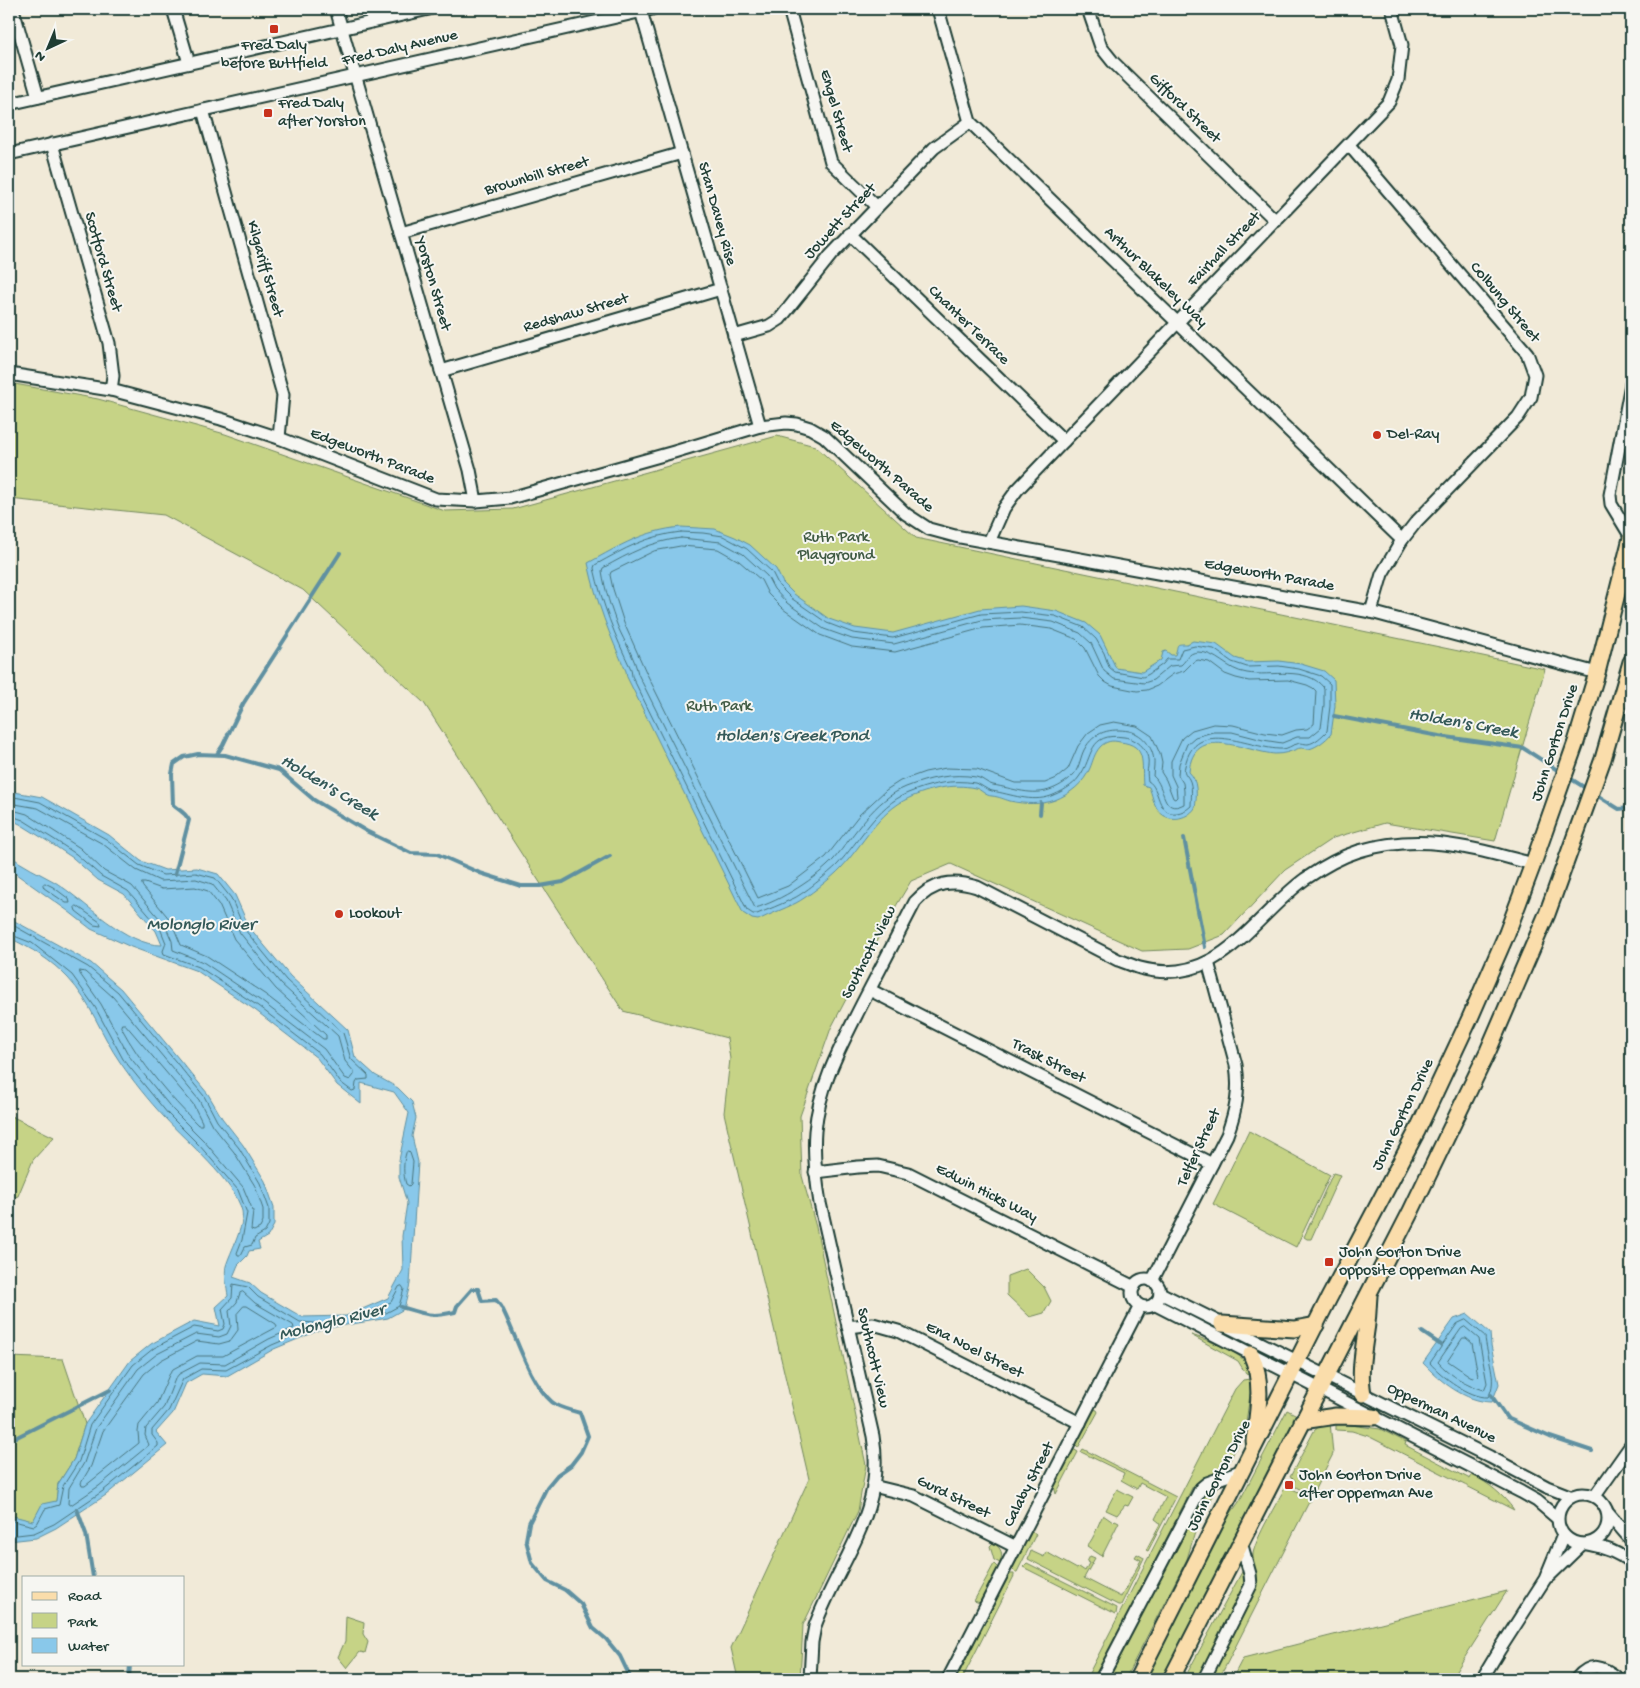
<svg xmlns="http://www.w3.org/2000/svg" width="1640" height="1688" font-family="'Gochi Hand',sans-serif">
	<rect width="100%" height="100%" fill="#f1ead8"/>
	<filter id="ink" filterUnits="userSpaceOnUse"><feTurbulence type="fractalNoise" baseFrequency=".02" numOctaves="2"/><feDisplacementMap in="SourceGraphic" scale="10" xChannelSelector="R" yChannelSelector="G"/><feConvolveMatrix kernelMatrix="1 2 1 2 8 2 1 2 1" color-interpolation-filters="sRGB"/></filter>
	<g filter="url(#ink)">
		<!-- green -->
		<g fill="#c6d386" stroke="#72885d">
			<path d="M9 383 98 399 225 434 445 511 513 509 777 436 815 446 916 538 1545 669 1495 841 1385 823 1333 838 1285 870 1224 935 1188 949 1142 951 951 864 911 881 887 921 831 1028 800 1116 802 1176 816 1227 866 1465 858 1511 803 1625 800 1679H738L731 1648 809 1479 724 1113 730 1059 727 1038 623 1011 424 703 303 590 164 515 9 499Z"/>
			<path d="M9 1115 54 1137 33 1160 18 1196 9 1199Z"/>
			<path d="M1249 1131 1330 1175 1296 1247 1213 1204Z"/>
			<path d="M1333 1173 1340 1175 1311 1239H1307L1304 1237Z"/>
			<path d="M1026 1269 1044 1287 1051 1301 1044 1313 1030 1317 1007 1295V1276Z"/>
			<path d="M1191 1335C1205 1339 1239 1351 1247 1364 1249 1367 1250 1372 1251 1376L1246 1374 1238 1361Z"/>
			<path d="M9 1357 63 1359 85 1424 74 1459 58 1484 56 1502 33 1522 9 1515Z"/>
			<path d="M1250 1379 1252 1381 1245 1429 1226 1468C1217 1478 1203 1476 1193 1486L1095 1679H1086L1235 1389 1243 1380Z"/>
			<path d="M1093 1409 1097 1410 1098 1412 1078 1448 1075 1445Z"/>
			<path d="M1287 1410 1297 1415 1162 1679H1143L1223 1524 1239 1502Z"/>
			<path d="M1330 1422 1333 1454 1313 1493 1311 1495 1292 1485 1295 1480 1290 1477 1314 1431 1322 1424Z"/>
			<path d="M1336 1423 1380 1429 1406 1442 1405 1445 1470 1479 1472 1475C1489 1483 1503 1495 1514 1510L1368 1436 1352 1431 1336 1430Z"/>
			<path d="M1073 1449 1078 1452 1056 1494 1054 1486Z"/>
			<path d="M1083 1449 1176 1497 1148 1551 1146 1550 1160 1524 1159 1522 1155 1519 1166 1497 1140 1483 1137 1489 1121 1480 1124 1473 1081 1452Z"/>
			<path d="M1215 1486 1216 1488 1198 1522 1187 1559 1125 1679H1107L1200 1496 1210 1487Z"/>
			<path d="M1286 1486 1309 1497 1310 1500 1219 1679H1210L1255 1589C1259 1577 1252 1567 1253 1554 1255 1539 1278 1501 1286 1486Z"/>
			<path d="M1117 1489 1133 1497 1128 1506 1125 1505 1117 1515 1106 1510Z"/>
			<path d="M1103 1515 1113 1522 1115 1520 1119 1522 1102 1556 1087 1546C1095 1537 1097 1526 1103 1515Z"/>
			<path d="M1031 1532 1035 1533 1036 1534 1017 1572H1015L1012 1569Z"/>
			<path d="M993 1543C1002 1548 1003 1554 1000 1563L994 1560 990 1546Z"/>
			<path d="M1031 1551 1044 1557 1046 1552 1077 1569 1079 1567 1085 1571 1089 1563 1087 1562 1090 1556 1095 1558 1084 1578 1121 1597 1141 1560 1135 1557 1137 1554 1144 1558 1121 1605H1118L1028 1559Z"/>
			<path d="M1027 1563 1117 1608 1116 1614 1023 1567Z"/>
			<path d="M994 1564 998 1568 980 1603 974 1601Z"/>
			<path d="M1243 1570 1246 1580 1245 1587 1198 1679H1184Z"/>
			<path d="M1009 1574H1014V1576L962 1679H956Z"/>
			<path d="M1507 1591 1451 1679H1232L1243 1658Z"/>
			<path d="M346 1616 364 1622 363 1634 368 1642 365 1653 360 1652 347 1668 338 1657 345 1641Z"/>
		</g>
		<!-- water -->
		<g fill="#89c8ea" stroke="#5f90a1">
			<path d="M681 527 715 529 735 537 750 545 776 569 783 583 794 594 829 619 855 628 893 633 980 609 1021 606 1056 611 1086 623 1100 635 1116 668 1142 672 1161 660 1163 652 1166 651 1171 655H1175C1179 644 1174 644 1187 644L1193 641 1216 644 1235 658 1248 662 1279 661 1301 664 1324 671 1334 680 1335 706 1331 734C1326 740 1317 747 1309 749 1305 749 1301 747 1297 749 1289 752 1284 754 1275 754 1246 752 1193 722 1189 772 1198 780 1197 796 1195 808 1187 820 1167 823 1158 810 1153 803 1152 794 1149 787L1143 785C1141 764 1148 745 1120 742 1112 740 1106 741 1100 747 1094 754 1093 761 1090 768 1084 783 1070 794 1055 800 1042 805 1023 804 1010 801 1003 799 1000 797 992 796 985 796 981 789 975 788 953 783 929 789 909 798 878 812 863 845 841 868 833 877 806 898 796 903 784 909 770 914 758 920L752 919 743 913 627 677 626 671C609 634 597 604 588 563 621 545 643 531 681 527Z"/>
			<path d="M9 791 42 797 109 835 141 861 165 870 197 868 218 874 235 895 249 927 290 976 348 1030 355 1057 375 1075 398 1088 412 1102 416 1118 412 1136 418 1162 410 1284 404 1309 388 1318 322 1329 274 1349 227 1376 202 1374 186 1383 173 1413 156 1432 167 1445 106 1495 56 1528 36 1538 9 1541V1515L33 1521 42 1504 56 1501 58 1484 74 1459 85 1424 130 1361 151 1344 194 1321 220 1326 216 1307 228 1296C227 1287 224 1274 226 1266 230 1252 245 1226 242 1211 235 1182 186 1141 165 1118 149 1101 133 1081 120 1062 101 1035 91 1002 68 978 52 961 30 947 9 938V918L91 963 121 989 208 1094 222 1118 243 1145 265 1181 274 1207V1225L268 1236 258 1242 260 1249 249 1251 247 1256 238 1265 233 1277 250 1283 261 1293 302 1317 346 1316 388 1298 403 1270 402 1236 407 1203 399 1177V1160L409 1113 394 1092 361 1083V1104L337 1085 317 1058 255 1010 197 971 131 947 91 929 68 911 9 869V855C23 866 39 873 55 882 85 901 126 946 162 945L156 931 124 894 98 880 73 858 52 844 20 824 9 819Z"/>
			<path d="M1468 1314 1490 1333 1491 1345 1499 1384 1492 1402C1465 1402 1440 1381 1423 1363L1454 1319Z"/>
		</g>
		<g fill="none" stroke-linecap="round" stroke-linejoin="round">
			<!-- shore -->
			<g stroke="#49757d" stroke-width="1">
				<path d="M681 532 703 533 723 536 747 549 772 572 779 586 791 598 827 623 853 633 893 638 981 614 1021 612 1055 616 1083 627 1096 639 1104 653 1109 667 1115 672 1143 677 1149 674 1163 664 1167 659H1178L1182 649 1195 646 1214 649 1232 662 1247 667 1279 666 1299 669 1321 676 1330 684V706L1327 731C1322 736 1315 743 1308 744 1304 744 1300 742 1297 744 1291 745 1288 749 1282 749 1251 750 1195 715 1185 766 1183 773 1186 774 1189 779 1193 786 1191 799 1191 806 1187 810 1182 812 1177 813 1156 816 1161 788 1148 781 1147 775 1147 771 1148 766 1150 750 1138 739 1124 737 1087 732 1094 757 1079 777 1073 786 1061 792 1051 796 1031 803 1011 794 992 791 986 790 981 784 975 783 952 779 930 784 908 793 876 806 860 841 837 865 830 872 801 896 792 899 780 905 769 909 757 914H753L747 910 632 676 631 669C615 636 602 604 594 568L595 565C626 548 646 536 681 532Z"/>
				<path d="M681 538 721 542 743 554 767 576 774 589 787 603 824 629 852 639 894 644 982 620 1020 618 1053 622 1080 633 1091 643 1104 671 1114 679 1144 683 1153 680 1170 666 1181 665C1188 659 1187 653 1198 652 1217 652 1226 670 1247 673 1271 677 1306 665 1324 688V705L1321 728 1310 737H1297L1282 743 1263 740 1232 732H1213L1195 737 1187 744 1179 764 1178 775 1183 783 1184 791V804C1161 816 1166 786 1153 776 1153 772 1154 769 1154 765 1155 750 1144 734 1129 731 1111 728 1094 731 1084 750 1080 758 1080 766 1074 774 1069 780 1060 786 1052 789 1033 797 1012 788 993 785 987 784 983 778 976 777 952 773 929 778 906 787 874 800 855 834 834 859 818 877 779 902 755 908L638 674C635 658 625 643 618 627 611 609 605 590 602 571L603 568C630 553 650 542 681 538Z"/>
				<path d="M681 546 718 549 739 561 761 580 768 594 783 609 820 635 852 647 895 652 983 628 1020 625 1051 629 1076 639 1085 648 1099 676 1105 682 1112 686 1137 691 1147 690 1157 686 1173 674 1184 671 1193 662 1198 660 1209 662 1225 674 1236 678 1249 681 1288 680 1307 685 1313 688 1316 691 1314 724 1307 729 1296 730 1282 735 1265 733 1233 725 1213 724 1192 730 1182 738 1171 761V775L1176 786 1177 797 1175 799 1173 798 1166 780 1161 772 1162 763 1160 754 1152 736 1137 726 1114 722 1100 725 1088 733 1078 746 1068 769 1057 778 1045 783H1015L977 769 946 768 925 772 900 781 886 790 859 815 826 857 788 886 758 898 646 672 624 623 613 589 610 575 611 572 654 551Z"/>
				<path d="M9 796 40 802 106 839 139 865 163 875 196 873 215 878 231 898 245 930 286 980 343 1033 351 1059 368 1075V1079L358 1080 356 1083 355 1090 352 1091 340 1082 320 1054 258 1006 199 967 164 954 163 951 166 943 160 928 128 891 101 876 76 854 55 840 23 820 9 815"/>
				<path d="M9 803 38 808 103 844 136 870 160 881 196 879 212 884 226 901 240 933 281 984 338 1036 345 1061 354 1072V1075L350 1080 345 1078 324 1049 261 1001 203 962 173 950 172 941 165 925 132 886 104 871 80 848 27 814 9 809"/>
				<path d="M45 883 53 887 69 899 70 903H66L44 888 43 885Z"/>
				<path d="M142 883H145L162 889 195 887 208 891 219 905 234 939 276 989 326 1035V1039H323L266 995 207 956 181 945 171 921 143 887Z"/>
				<path d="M77 906 100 922 101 926 94 925 76 911 75 908Z"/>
				<path d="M9 923 88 967 118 992 204 1096 217 1121 239 1148 260 1183 269 1208V1224L265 1232 255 1238 252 1245 245 1247 241 1255H238L237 1253 242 1240 247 1213 238 1190 199 1145 168 1114 123 1059 95 1007 72 975 32 943 9 934"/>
				<path d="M80 971 85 972 113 997 199 1100 212 1125 234 1152 255 1186 263 1209V1222L260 1228 254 1231 251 1230 253 1211 243 1187 204 1141 173 1110 129 1056 101 1004 80 974Z"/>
				<path d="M122 1024H125L193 1104 202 1122V1125H198C169 1096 141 1064 121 1027Z"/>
				<path d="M408 1151 410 1153 413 1162 411 1184 409 1186 406 1184C403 1174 403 1163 406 1153Z"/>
				<path d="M402 1286 404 1289 399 1306 386 1313H372L373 1310 391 1302 399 1287Z"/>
				<path d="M243 1292 255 1303 293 1325 294 1328 269 1339 225 1364 200 1363 179 1374 175 1379 164 1407 146 1428 145 1435 149 1445 99 1486 71 1505 68 1504 69 1488 84 1463 96 1428 138 1369 157 1354 196 1334 219 1337 227 1334 231 1326 229 1311 237 1302 240 1293Z"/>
				<path d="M244 1306H247L276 1324 277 1327 223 1356H197L173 1369 169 1375 157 1403 139 1425 138 1432 139 1443 85 1486H82L81 1483 91 1466 103 1431 144 1374 161 1360 197 1341 219 1344 230 1341 238 1330 237 1314Z"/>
				<path d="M1466 1320 1485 1336C1486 1355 1499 1380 1488 1397 1470 1398 1441 1376 1430 1363L1457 1324Z"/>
				<path d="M1465 1327 1479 1339 1487 1383 1484 1390C1467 1385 1449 1375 1438 1362L1461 1329Z"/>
				<path d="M1463 1338H1466L1472 1343 1478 1376 1476 1378 1470 1376 1448 1361Z"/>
				<path d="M9 1520 34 1526 37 1524 45 1509 59 1505 63 1486 79 1461 90 1425 133 1365 154 1348 194 1327 218 1331 223 1329 225 1324 222 1309 232 1298 233 1284 248 1287 258 1297 300 1322 315 1323V1327L272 1345 226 1370 201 1369 183 1379 169 1410 152 1430V1435L158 1443V1446L103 1491 54 1524 34 1533 9 1536"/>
			</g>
			<!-- stream -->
			<g stroke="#5f90a1" stroke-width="4">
				<path d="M1334 716 1439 736 1523 748 1562 773"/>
				<path d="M217 754 223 745 243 704 340 553"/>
				<path d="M1568 777 1587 789"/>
				<path d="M1595 794 1619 809 1631 808"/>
				<path d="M1040 814 1041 803"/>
				<path d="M1184 838 1205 947"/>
				<path d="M175 874 189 820C183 810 181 812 173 805L172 774 174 764 184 757 198 754 225 755 279 770 314 800 366 831 411 853 437 854 480 873 521 886H540L563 882 610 856"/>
				<path d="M401 1307C427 1314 428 1318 455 1312L457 1306 472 1289H478L482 1301 496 1300 501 1306C516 1334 528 1381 552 1402 559 1408 571 1410 580 1413L588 1436 581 1452 571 1465 557 1475 547 1487 529 1523 526 1540 532 1563 547 1581 565 1590 581 1604 593 1628 606 1639 620 1656 631 1679"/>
				<path d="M1422 1332 1441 1345"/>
				<path d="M1491 1395 1507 1418 1550 1437 1592 1451"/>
				<path d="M9 1441 110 1390"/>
				<path d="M77 1509 86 1534 93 1577"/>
				<path d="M129 1679 130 1664"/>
			</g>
			<!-- minor casing -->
			<g stroke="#1f3d34" stroke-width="15">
				<g id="minor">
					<path d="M13 9 38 97"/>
					<path d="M173 9 189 63"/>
					<path d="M336 9 470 470 476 501"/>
					<path d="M789 9 831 162 877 207"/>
					<path d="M938 9 970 122 1402 540"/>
					<path d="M1088 9 1101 47 1113 62 1276 221"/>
					<path d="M641 11 760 426"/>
					<path d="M9 104 429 9"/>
					<path d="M203 110 283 395 279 438"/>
					<path d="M52 144 109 343 113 376 111 390"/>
					<path d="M1349 145 1527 353 1535 375 1531 397 1518 417 1416 522 1402 540 1382 574 1371 612"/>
					<path d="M9 154 652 9"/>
					<path d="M401 233 682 153"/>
					<path d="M850 234 1064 441"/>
					<path d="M734 336 769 326 780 319 831 255 934 148 970 122"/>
					<path d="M441 371 721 289"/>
					<path d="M9 374 111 390 221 419 279 438 436 499 476 501 510 498 674 452 760 426 786 423 797 424 810 428 824 436 906 514 929 529 955 536 1371 612 1597 673"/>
					<path d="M1631 384 1610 495 1611 504 1631 537"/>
					<path d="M989 542 1004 508 1017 490 1389 102 1398 80 1402 45 1392 9"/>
					<path d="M870 990 1212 1164"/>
					<path d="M815 1172 858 1167 878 1166 908 1173 1134 1287"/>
					<circle cx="1146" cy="1293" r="14"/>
					<path d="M1152 1281 1227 1135C1236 1110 1240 1091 1236 1065L1208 962"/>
					<path d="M1160 1293 1490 1457 1547 1487 1570 1496"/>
					<path d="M1154 1304 1521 1492 1537 1501 1557 1518"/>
					<path d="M848 1327 873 1324 898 1331 1080 1423"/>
					<path d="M873 1486 914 1496 1016 1547"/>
					<circle cx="1583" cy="1519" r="25"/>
					<path d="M1595 1496 1631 1445"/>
					<path d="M1608 1513 1631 1540"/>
					<path d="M1588 1544C1605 1547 1617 1552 1631 1562"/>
					<path d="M1549 1576 1582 1544"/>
					<path d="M810 1679 812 1642 815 1626C839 1560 886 1512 873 1436L820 1203C816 1179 813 1156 815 1131 819 1085 842 1044 862 1004 880 970 897 936 915 902 933 882 952 879 977 887L1118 960C1125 962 1133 966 1140 968 1218 989 1252 918 1305 879 1321 868 1340 857 1359 851 1422 832 1472 848 1533 864"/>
					<path d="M948 1679 1140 1306"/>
					<path d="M1101 1679 1201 1488 1207 1483 1243 1470"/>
					<path d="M1204 1679 1251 1585 1250 1574 1241 1542"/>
					<path d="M1482 1679 1500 1649 1545 1579 1563 1535"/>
					<path d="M1576 1679C1591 1661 1603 1666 1619 1679"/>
				</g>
			</g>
			<!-- major casing -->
			<g stroke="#1f3d34" stroke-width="19">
				<g id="major">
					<path d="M1222 1324 1295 1329 1316 1325"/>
					<path d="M1251 1354C1264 1381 1258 1412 1254 1441"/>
					<path d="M1363 1394C1359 1372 1363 1353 1366 1331 1368 1320 1368 1308 1369 1296"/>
					<path d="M1302 1421 1336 1416 1374 1417"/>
					<path d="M1137 1679 1329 1298 1417 1131 1470 1018 1507 933 1533 864 1576 742 1597 673 1631 538"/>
					<path d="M1171 1679 1410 1213 1488 1051 1547 914 1603 759 1631 662"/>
				</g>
			</g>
			<!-- minor -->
			<use href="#minor" stroke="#f6f6f2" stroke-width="11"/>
			<!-- major -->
			<use href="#major" stroke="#faddab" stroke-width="15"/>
		</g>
	</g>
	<!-- markers -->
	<g fill="#c8321e" stroke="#f6f6f2" stroke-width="2">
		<rect x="269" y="24" width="10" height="10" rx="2.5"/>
		<rect x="263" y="108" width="10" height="10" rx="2.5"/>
		<circle cx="1377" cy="435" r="5"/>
		<circle cx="339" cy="914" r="5"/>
		<rect x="1324" y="1257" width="10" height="10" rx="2.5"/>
		<rect x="1284" y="1480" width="10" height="10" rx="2.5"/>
	</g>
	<g text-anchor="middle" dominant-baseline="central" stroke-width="4" stroke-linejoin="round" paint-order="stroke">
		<!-- poi labels -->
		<g font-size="16" fill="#1f3d34" stroke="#f6f6f2" text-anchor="start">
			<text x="274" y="46" text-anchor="middle">Fred Daly<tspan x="274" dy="18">before Buttfield</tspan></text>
			<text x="278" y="104">Fred Daly<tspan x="278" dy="18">after Yorston</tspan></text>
			<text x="1387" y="435">Del-Ray</text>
			<text x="349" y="914">Lookout</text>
			<text x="1339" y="1253">John Gorton Drive<tspan x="1339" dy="18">opposite Opperman Ave</tspan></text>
			<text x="1299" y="1476">John Gorton Drive<tspan x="1299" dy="18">after Opperman Ave</tspan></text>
		</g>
		<!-- street labels -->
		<g font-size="16" fill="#1f3d34" stroke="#f6f6f2">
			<text transform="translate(400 49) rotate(-13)">Fred Daly Avenue</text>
			<text transform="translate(1184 109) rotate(44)">Gifford Street</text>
			<text transform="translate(835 111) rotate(74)">Engel Street</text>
			<text transform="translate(537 177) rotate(-16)">Brownbill Street</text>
			<text transform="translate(716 214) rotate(74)">Stan Davey Rise</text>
			<text transform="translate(841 222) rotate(-47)">Jowett Street</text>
			<text transform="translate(1225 250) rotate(-46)">Fairhall Street</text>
			<text transform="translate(102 262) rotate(74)">Scotford Street</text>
			<text transform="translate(264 269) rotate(74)">Kilgariff Street</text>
			<text transform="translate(1155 278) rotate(44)">Arthur Blakeley Way</text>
			<text transform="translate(432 284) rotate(74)">Yorston Street</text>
			<text transform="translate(1504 303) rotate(50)">Colbung Street</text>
			<text transform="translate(576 314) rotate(-16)">Redshaw Street</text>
			<text transform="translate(968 326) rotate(44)">Chanter Terrace</text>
			<text transform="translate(372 457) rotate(21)">Edgeworth Parade</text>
			<text transform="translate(881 467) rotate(41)">Edgeworth Parade</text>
			<text transform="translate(1269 576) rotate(10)">Edgeworth Parade</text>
			<text transform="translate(1556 743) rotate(-72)">John Gorton Drive</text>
			<text transform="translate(870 953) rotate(-63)">Southcott View</text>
			<text transform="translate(1048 1062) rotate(27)">Trask Street</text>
			<text transform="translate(1404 1115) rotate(-64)">John Gorton Drive</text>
			<text transform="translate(1200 1148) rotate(-65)">Telfer Street</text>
			<text transform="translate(986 1194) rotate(27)">Edwin Hicks Way</text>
			<text transform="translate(974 1351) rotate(27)">Ena Noel Street</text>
			<text transform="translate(872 1358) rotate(77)">Southcott View</text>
			<text transform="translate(1441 1414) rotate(26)">Opperman Avenue</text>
			<text transform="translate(1220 1476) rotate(-63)">John Gorton Drive</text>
			<text transform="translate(1030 1485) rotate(-63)">Calaby Street</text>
			<text transform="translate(953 1498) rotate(26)">Gurd Street</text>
		</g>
		<!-- park labels -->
		<g font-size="16" fill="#405b44" stroke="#f6f6f2">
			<text x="836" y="538">Ruth Park<tspan x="836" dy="18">Playground</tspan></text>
			<text x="719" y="707">Ruth Park</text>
		</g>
		<!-- water labels -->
		<g font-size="18" font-style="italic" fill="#345958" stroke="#f6f6f2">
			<text transform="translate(1463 724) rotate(10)">Holden's Creek</text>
			<text x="792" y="736">Holden's Creek Pond</text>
			<text transform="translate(329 788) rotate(31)">Holden's Creek</text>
			<text x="201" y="925">Molonglo River</text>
			<text transform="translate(332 1323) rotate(-14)">Molonglo River</text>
		</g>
	</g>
	<!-- margin -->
	<rect width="1640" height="1688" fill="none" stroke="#f6f6f2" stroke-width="30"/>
	<rect x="15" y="15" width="1610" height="1658" fill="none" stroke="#1f3d34" stroke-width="2" filter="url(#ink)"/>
	<!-- legend -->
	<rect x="22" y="1576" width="162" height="90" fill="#f6f6f2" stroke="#a0aca6"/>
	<rect x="32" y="1592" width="25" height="8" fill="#faddab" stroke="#a0aca6"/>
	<text x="68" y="1600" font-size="15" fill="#1f3d34">Road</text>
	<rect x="32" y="1613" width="25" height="15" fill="#c6d386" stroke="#a0aca6"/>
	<text x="68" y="1626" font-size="15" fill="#1f3d34">Park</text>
	<rect x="32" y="1638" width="25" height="15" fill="#89c8ea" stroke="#a0aca6"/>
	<text x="68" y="1650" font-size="15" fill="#1f3d34">Water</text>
	<!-- north arrow -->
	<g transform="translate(48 48) rotate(224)" stroke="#f6f6f2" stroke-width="4" paint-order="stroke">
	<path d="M0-4L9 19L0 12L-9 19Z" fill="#1f3d34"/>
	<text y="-8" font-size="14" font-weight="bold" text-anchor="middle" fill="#1f3d34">N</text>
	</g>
</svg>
